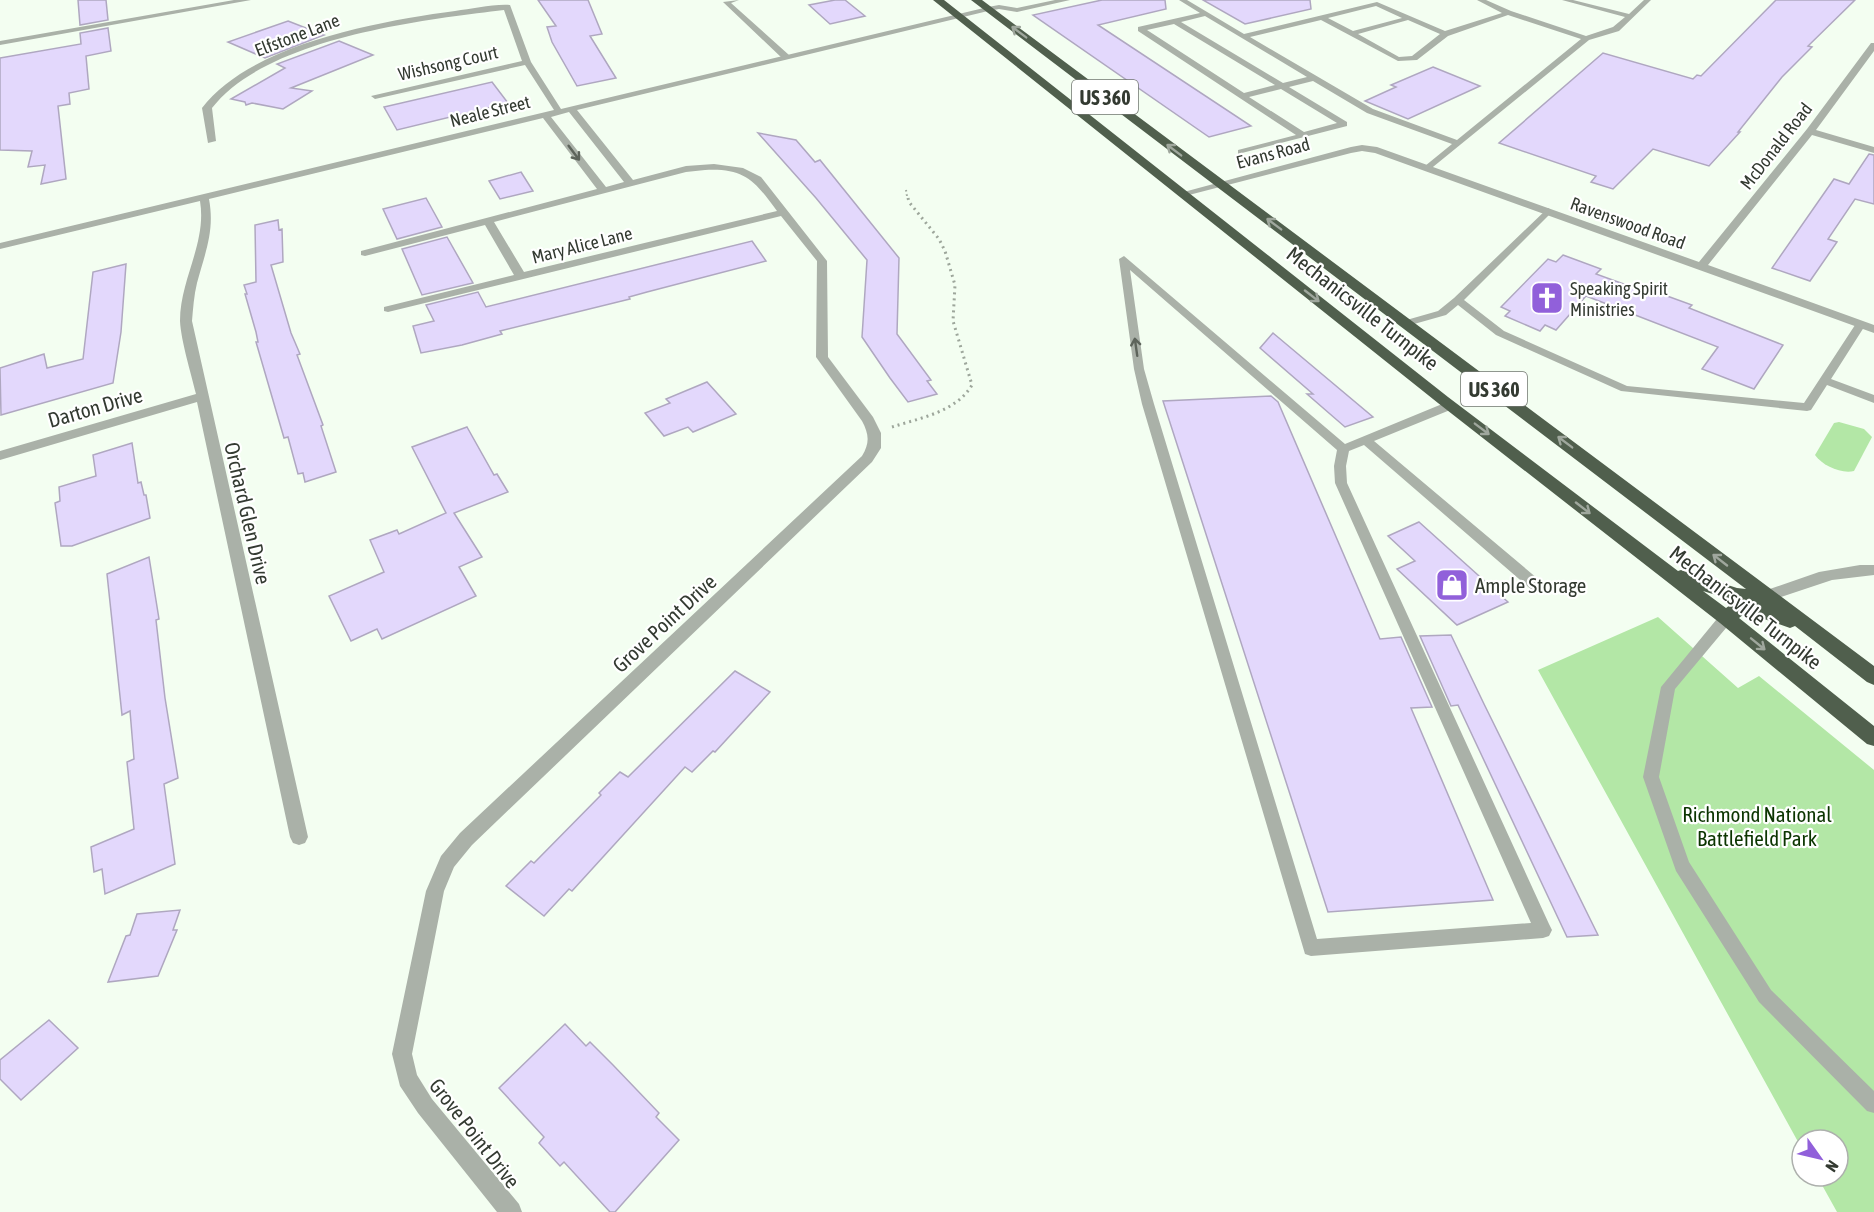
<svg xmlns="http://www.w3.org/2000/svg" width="1874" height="1212" font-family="'Asap Condensed',sans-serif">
	<rect width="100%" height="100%" fill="#f3fef1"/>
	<!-- green -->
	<g fill="#b3e7a6">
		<path d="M1839 422 1864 429 1872 437 1854 471C1841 474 1823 466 1815 455L1834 423Z"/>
		<path d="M1658 617 1738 688 1759 676 1874 770V1212H1837L1817 1176H1838V1140H1802V1149L1538 670Z"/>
	</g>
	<!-- building -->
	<g fill="#e3d8fc" stroke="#afa7c0" stroke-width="1.5">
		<path d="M78 0H106L108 20 80 25Z"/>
		<path d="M538 0H588L602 34 590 36 616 78 577 86 552 42 547 27 556 26Z"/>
		<path d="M835 0H845L865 16 830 24 809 5Z"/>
		<path d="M1102 0H1165L1166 9 1098 25 1251 126 1209 137 1033 15Z"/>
		<path d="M1203 0H1310L1311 9 1245 24Z"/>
		<path d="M1776 0H1855L1808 46 1812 47 1782 77 1738 132H1740L1709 166 1653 149 1613 189 1591 182 1596 176 1499 143 1603 53 1693 79 1697 75 1701 76Z"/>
		<path d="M288 21 324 35 265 58 228 42Z"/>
		<path d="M108 28 111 51 86 56 89 89 69 93 70 104 58 106 66 179 41 184 45 165 28 167 32 151 0 150V58L81 44 80 33Z"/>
		<path d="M339 41 373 55 291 88 312 91 283 109 252 103 246 105 245 102 231 99 285 68 277 64Z"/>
		<path d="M1433 67 1480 86 1408 119 1365 101 1396 87 1391 85Z"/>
		<path d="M492 82 508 103 397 130 384 107Z"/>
		<path d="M758 133 796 140 815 162 820 160 899 258 897 334 931 380 927 381 937 394 908 402 890 378 862 337 867 260 816 198Z"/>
		<path d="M1869 154 1874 155V204L1855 199 1828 239 1837 242 1810 281 1772 268 1834 179 1849 184Z"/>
		<path d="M521 172 533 191 500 199 489 181Z"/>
		<path d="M426 198 442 227 397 239 383 209Z"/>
		<path d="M278 220 279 230 282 229 283 262 271 265 291 333 300 354 297 355 323 425 321 426 336 472 305 482 303 473 298 474 288 437 284 438 256 342H258L256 332 245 294H247L244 285 256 282 255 225Z"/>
		<path d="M447 237 473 283 422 295 402 249Z"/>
		<path d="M752 241 766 261 647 292 629 297 630 299 500 331 502 334 462 345 421 353 413 326 434 321 426 305 478 292 486 307Z"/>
		<path d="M1563 255 1601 269 1596 274 1654 295 1656 292 1692 305 1689 308 1783 345 1754 389 1702 369 1718 347 1586 296 1556 330 1545 325 1540 331 1505 316 1510 311 1501 307 1548 259 1556 262Z"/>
		<path d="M126 264 121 332 113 383 1 415 0 368 44 354 47 368 83 359 93 272Z"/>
		<path d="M1273 333 1373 417 1345 427 1307 394H1313L1260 348Z"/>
		<path d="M707 382 736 414 693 432 688 427 664 436 645 413 670 403 666 399Z"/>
		<path d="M1271 396 1278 402 1380 639 1401 637 1432 707 1411 708 1493 900 1328 912 1163 401Z"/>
		<path d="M467 427 494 475 497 474 508 492 454 513 482 557 459 567 476 596 382 639 377 629 351 641 329 596 384 572 370 540 397 530 399 534 446 513 412 447Z"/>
		<path d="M132 443 138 483 141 482 144 495H146L150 518 72 546H61L55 503 60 501 59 487 96 476 93 455Z"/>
		<path d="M1419 522 1508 602 1457 625 1397 569 1415 561 1388 536Z"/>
		<path d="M149 557 159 619 156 620 165 698 178 778 164 784 175 864 105 894 102 869 94 872 91 847 134 829 127 762 134 759 130 711 122 715 107 574Z"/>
		<path d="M1451 635 1484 704 1598 935 1567 937 1458 705 1451 706 1420 636Z"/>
		<path d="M735 671 770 692 715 752 713 751 692 772 685 767 572 891 569 889 544 916 506 886 531 861 534 863 601 795 599 793 620 772 628 777Z"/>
		<path d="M180 910 173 930H177L158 976 108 982 126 936 130 935 137 914Z"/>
		<path d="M49 1020 78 1048 21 1100 0 1079V1060Z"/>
		<path d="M565 1024 586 1046 590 1042 613 1065 659 1113 656 1117 679 1140 615 1212H610L564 1162 560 1166 539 1143 544 1137 499 1088Z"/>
	</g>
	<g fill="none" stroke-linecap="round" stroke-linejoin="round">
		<!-- path-far1 -->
		<path stroke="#9da69b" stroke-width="2" stroke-dasharray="1.5 3" stroke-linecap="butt" d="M906 190 907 196"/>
		<!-- path -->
		<path stroke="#9da69b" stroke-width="3" stroke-dasharray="2 4" stroke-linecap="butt" d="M892 427C920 418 956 412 972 385L953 321 955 285 945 251 939 239 909 202 907 194"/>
		<!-- lane -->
		<g fill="#aab1a8" fill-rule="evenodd">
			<path d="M739 0 731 3 789 55V59H783L723 2Z"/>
			<path d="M1179 0H1187L1244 34 1377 2 1445 31 1502 13 1477 0H1486L1511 11 1586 36 1613 27 1625 17 1562 0H1573L1629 14 1644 0H1651L1619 31 1589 40 1428 171 1424 168 1425 166 1452 144 1367 113 1313 81 1289 87 1347 122V126L1238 154V150L1296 135 1138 31V27L1200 13ZM1376 6 1402 18 1353 31 1328 18ZM1508 15 1581 39 1457 140 1373 109 1250 37 1321 20 1398 61 1417 60 1448 36ZM1205 16 1307 77 1283 83 1181 22ZM1408 20 1440 34 1412 56 1399 57 1358 34ZM1174 24 1275 85 1244 93 1147 30ZM1281 89 1337 123 1304 132 1249 97Z"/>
			<path d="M1548 208 1553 211 1464 300 1504 331 1627 386 1804 403 1857 322 1861 321 1866 324 1831 379 1874 395V403L1827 385 1811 410 1807 411 1621 391 1496 335 1458 305 1446 315 1407 326 1403 325V321L1438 311 1454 298Z"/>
			<path d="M1124 256 1345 444 1447 402 1451 401 1457 405 1455 408 1374 441 1544 584 1546 588 1544 592H1534L1364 445 1349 451 1346 466 1347 483 1549 924 1552 930 1549 936 1543 938 1311 956 1305 954 1142 404 1134 369 1119 259ZM1130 270 1337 450 1334 466 1335 483 1531 923 1317 939 1154 404 1144 369Z"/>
			<path d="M1726 613 1731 614 1733 618 1731 622 1675 689 1659 777 1689 862 1771 990 1874 1091V1113L1867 1111 1759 1002 1676 871 1643 777 1661 687 1721 614Z"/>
		</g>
		<!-- street -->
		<g fill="#aab1a8" fill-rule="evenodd">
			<path d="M234 0H251L0 45V41Z"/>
			<path d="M1055 0H1070L1017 12 999 9 988 11 577 110 633 180 686 166 714 164 743 168 761 177 827 261 828 357 873 417 881 433V448L872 462 472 845 454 867 444 891 412 1054 417 1075 432 1099 519 1204 522 1212H497L418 1113 400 1086 392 1054 426 891 441 856 460 833 862 456C870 443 869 434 862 421L816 357 817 261 781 216 388 312 384 311V307L514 275 485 225 365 256 361 255V251L597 189 543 118 209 199C215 231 205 253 197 283 194 295 193 309 192 321L308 837 305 843 299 845 293 843 290 837 197 402 0 460V451L196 394C191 373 181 341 180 321 180 279 207 243 200 201L0 249V243L554 110 525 65 375 99 371 96 522 61 504 10C421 20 266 38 212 108L216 141 208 143 202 108C250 44 380 21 455 11 472 9 492 4 510 5L531 62 561 109 988 7 999 5 1017 8ZM569 112 624 182 606 187 551 117ZM705 170C745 168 755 181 777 211L524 272 494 222 686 172Z"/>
			<path d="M1871 43H1874V51L1816 130 1874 147V153L1812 135 1708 265 1874 325V333L1375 153 1362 151 1351 153 1185 196 1180 193 1351 147 1362 145 1377 147 1699 262 1807 129Z"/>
			<path d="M1860 565H1874V575L1832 580 1766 602 1761 600 1759 596 1761 592 1819 572Z"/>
		</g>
		<!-- highway -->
		<path fill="#505f4d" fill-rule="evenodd" d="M933 0H944L1448 397 1678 571 1681 570 1737 588 1746 589 971 0H982L1874 666V685L1867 682 1795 626 1790 628 1750 614H1744L1739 618 1874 726V746L1867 744 1720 623 1438 403ZM1703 591 1736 601 1726 608Z"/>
	</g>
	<!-- one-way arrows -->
	<defs><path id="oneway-shaft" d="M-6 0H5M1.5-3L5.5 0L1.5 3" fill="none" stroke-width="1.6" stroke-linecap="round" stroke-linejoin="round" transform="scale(1.5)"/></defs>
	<g stroke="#9fa79d">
		<use href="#oneway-shaft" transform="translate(1019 32) rotate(-143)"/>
		<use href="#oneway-shaft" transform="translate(1174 150) rotate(-143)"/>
		<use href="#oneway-shaft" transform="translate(1274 224) rotate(-143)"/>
		<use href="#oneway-shaft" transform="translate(1312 296) rotate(38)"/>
		<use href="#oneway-shaft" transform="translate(1482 429) rotate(37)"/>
		<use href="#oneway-shaft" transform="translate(1565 442) rotate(-143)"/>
		<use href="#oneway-shaft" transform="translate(1583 508) rotate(38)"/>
		<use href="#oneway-shaft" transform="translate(1720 560) rotate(-142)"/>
		<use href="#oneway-shaft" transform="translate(1758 644) rotate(39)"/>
	</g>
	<g stroke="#5d645b">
		<use href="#oneway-shaft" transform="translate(574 153) rotate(53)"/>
		<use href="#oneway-shaft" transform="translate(1136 347) rotate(-98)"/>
	</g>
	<!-- icons -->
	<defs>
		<g id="church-square" transform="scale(1.725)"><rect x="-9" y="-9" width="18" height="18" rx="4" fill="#9160da" stroke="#fff"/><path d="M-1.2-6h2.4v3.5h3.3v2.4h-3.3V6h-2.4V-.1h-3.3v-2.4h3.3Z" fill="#fff"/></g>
		<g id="shop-square" transform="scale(1.725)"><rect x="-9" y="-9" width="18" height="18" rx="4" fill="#9160da" stroke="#fff"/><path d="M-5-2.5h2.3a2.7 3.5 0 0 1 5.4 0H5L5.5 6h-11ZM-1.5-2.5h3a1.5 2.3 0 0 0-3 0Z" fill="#fff"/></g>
	</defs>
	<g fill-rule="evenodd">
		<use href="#church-square" x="1547" y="298"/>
		<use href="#shop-square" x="1452" y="585"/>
	</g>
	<g text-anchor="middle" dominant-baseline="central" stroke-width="4.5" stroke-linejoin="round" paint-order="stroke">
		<!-- far-street labels -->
		<g font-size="18" fill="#333a31" stroke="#fff">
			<text transform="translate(297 35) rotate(-21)">Elfstone Lane</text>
			<text transform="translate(448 63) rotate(-13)">Wishsong Court</text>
			<text transform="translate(490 111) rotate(-14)">Neale Street</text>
			<text transform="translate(1776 146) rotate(-52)">McDonald Road</text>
			<text transform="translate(1273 153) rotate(-15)">Evans Road</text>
			<text transform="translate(1628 223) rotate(20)">Ravenswood Road</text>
			<text transform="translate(582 245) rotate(-14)">Mary Alice Lane</text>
		</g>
		<!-- far-poi labels -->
		<g font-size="18" fill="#333a31" stroke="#fff" text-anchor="start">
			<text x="1570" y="288">Speaking Spirit<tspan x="1570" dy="21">Ministries</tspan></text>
		</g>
		<!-- shield labels -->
		<g fill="#fff" stroke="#70756f" stroke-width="1.5">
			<rect x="1072" y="80" width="66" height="34" rx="4.5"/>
			<rect x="1461" y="372" width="66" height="34" rx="4.5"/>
		</g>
		<g font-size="20" font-weight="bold" fill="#333a31">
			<text x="1105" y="97">US 360</text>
			<text x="1494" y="389">US 360</text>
		</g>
		<!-- street labels -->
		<g font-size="21" fill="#333a31" stroke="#fff">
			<text transform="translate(1363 308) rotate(38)">Mechanicsville Turnpike</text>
			<text transform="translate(95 407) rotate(-16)">Darton Drive</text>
			<text transform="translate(248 513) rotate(77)">Orchard Glen Drive</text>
			<text transform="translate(1746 607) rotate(38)">Mechanicsville Turnpike</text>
			<text transform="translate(664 623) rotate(-43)">Grove Point Drive</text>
			<text transform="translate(475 1133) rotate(52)">Grove Point Drive</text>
		</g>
		<!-- poi labels -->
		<g font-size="21" fill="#333a31" stroke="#fff" text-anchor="start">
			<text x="1475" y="585">Ample Storage</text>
		</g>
		<!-- park labels -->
		<g font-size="21" fill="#0b3500" stroke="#fff">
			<text x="1757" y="814">Richmond National<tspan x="1757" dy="24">Battlefield Park</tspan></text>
		</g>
	</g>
	<!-- north arrow -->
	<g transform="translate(1820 1158) rotate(124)"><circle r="28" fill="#ffffff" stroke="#adb0ad" stroke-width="1.5"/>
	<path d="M0-4.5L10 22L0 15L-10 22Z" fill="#9160da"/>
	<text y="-9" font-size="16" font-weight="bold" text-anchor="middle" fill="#333a31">N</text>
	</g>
</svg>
